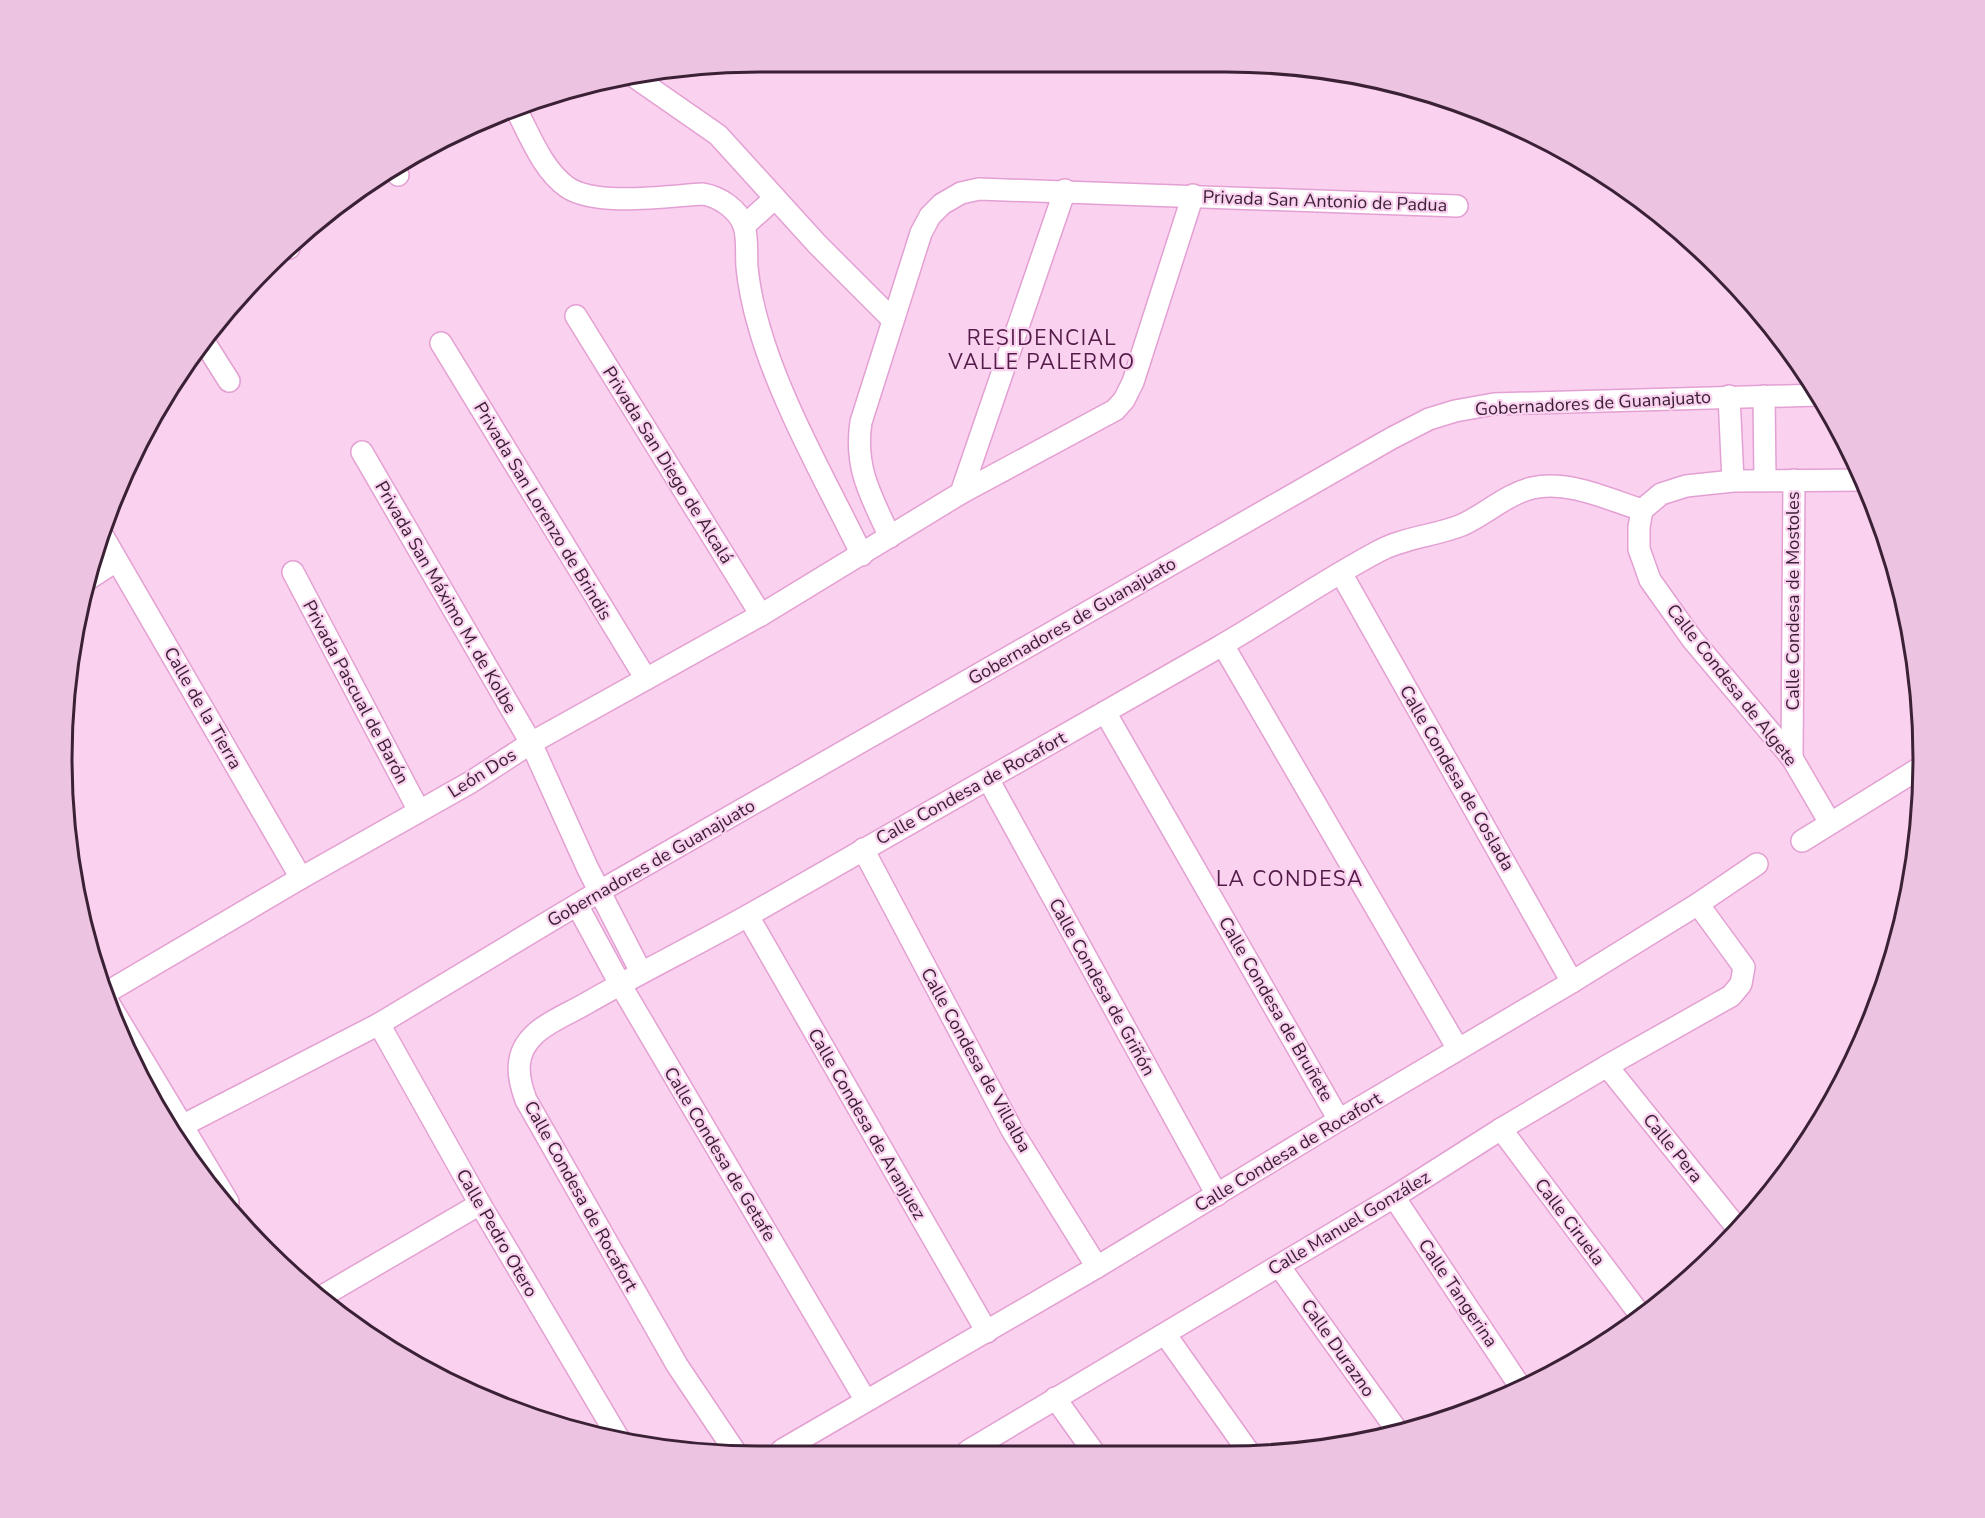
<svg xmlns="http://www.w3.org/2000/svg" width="1985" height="1518" font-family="'Nunito Sans',sans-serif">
	<rect width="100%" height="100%" fill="#fbd1f0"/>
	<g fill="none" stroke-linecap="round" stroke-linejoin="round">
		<!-- minor casing -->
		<g stroke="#e3a0d2" stroke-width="24">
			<g id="minor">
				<path d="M636 78 718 135 817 244 892 319"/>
				<path d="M517 111C530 136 543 170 567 187 595 207 668 196 703 194 720 197 738 209 744 226 748 238 746 255 747 267 749 288 754 310 760 330 782 405 827 483 862 555"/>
				<path d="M394 167 398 175"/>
				<path d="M744 226 775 198"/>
				<path d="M288 246 289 248"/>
				<path d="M576 316 761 615"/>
				<path d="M205 343 229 381"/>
				<path d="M441 343 646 679"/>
				<path d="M1729 396 1733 481"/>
				<path d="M1764 396 1765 480"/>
				<path d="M362 452 531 743 588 869 641 972"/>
				<path d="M961 493 1065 190"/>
				<path d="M1642 510 1639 527V549L1650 580 1692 639 1792 758 1830 823"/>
				<path d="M890 537C871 496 854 468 861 422L921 233 930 216 942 204 961 193 979 189 1457 206"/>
				<path d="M104 538 301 878"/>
				<path d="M293 572 419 811"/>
				<path d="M1341 573 1572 982"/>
				<path d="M90 578 116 561"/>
				<path d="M1223 645 1458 1049"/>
				<path d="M1105 712 1339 1120"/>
				<path d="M1792 758 1794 480"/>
				<path d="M988 779 1217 1195"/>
				<path d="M1802 841 1923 766"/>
				<path d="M863 849 1013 1132 1097 1267"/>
				<path d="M577 905 620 984 866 1401"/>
				<path d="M748 916 987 1332"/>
				<path d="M104 994 301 878 471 782 531 743 761 615 961 493 1115 410 1124 400 1133 382 1193 195"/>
				<path d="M105 997 228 1202"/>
				<path d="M379 1024 480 1204 619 1439"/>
				<path d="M1607 1066 1738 1229"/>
				<path d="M1501 1129 1641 1316"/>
				<path d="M172 1131 379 1024 600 891 1392 438 1429 419 1455 411 1494 404 1819 395"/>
				<path d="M1394 1197 1521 1388"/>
				<path d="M1279 1266 1396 1429"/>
				<path d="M319 1298 480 1204"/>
				<path d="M1165 1334 1248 1451"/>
				<path d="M1055 1398 1093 1451"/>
				<path d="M734 1450 677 1365 526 1100C517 1076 514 1053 535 1034 547 1022 572 1012 587 1003 641 972 696 945 751 914 907 826 1063 737 1219 647 1273 616 1324 580 1379 551 1405 537 1435 536 1462 525 1486 514 1507 494 1532 488 1569 480 1607 499 1642 510L1661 494 1686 486 1733 481 1864 480"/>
				<path d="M782 1450 1097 1267 1339 1120 1572 982 1698 904 1757 864"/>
				<path d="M968 1451 1394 1197 1501 1129 1607 1066 1731 996 1741 984 1744 967 1698 904"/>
			</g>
		</g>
		<!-- minor -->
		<use href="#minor" stroke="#fff" stroke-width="21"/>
	</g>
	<g text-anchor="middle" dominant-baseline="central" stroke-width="4.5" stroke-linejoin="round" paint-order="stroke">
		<!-- street labels -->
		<g font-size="18" fill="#3b2135" stroke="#fbd1f0">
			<text transform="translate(1325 201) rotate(2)">Privada San Antonio de Padua</text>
			<text transform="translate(1593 403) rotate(-3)">Gobernadores de Guanajuato</text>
			<text transform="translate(668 465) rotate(58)">Privada San Diego de Alcalá</text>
			<text transform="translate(543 511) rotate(59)">Privada San Lorenzo de Brindis</text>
			<text transform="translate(446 597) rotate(60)">Privada San Máximo M. de Kolbe</text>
			<text transform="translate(1793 601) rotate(-90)">Calle Condesa de Mostoles</text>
			<text transform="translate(1072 621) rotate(-30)">Gobernadores de Guanajuato</text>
			<text transform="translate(1732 685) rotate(52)">Calle Condesa de Algete</text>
			<text transform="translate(356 692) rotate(62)">Privada Pascual de Barón</text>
			<text transform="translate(203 708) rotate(60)">Calle de la Tierra</text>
			<text transform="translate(482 773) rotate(-32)">León Dos</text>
			<text transform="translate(1457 778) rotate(60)">Calle Condesa de Coslada</text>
			<text transform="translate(971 788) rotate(-29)">Calle Condesa de Rocafort</text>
			<text transform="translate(651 863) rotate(-30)">Gobernadores de Guanajuato</text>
			<text transform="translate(1102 987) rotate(61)">Calle Condesa de Griñón</text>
			<text transform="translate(1276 1009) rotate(60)">Calle Condesa de Bruñete</text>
			<text transform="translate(976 1060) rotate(61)">Calle Condesa de Villalba</text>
			<text transform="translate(867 1124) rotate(60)">Calle Condesa de Aranjuez</text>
			<text transform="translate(1673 1148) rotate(51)">Calle Pera</text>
			<text transform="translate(1288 1152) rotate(-31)">Calle Condesa de Rocafort</text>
			<text transform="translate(720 1154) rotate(59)">Calle Condesa de Getafe</text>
			<text transform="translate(581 1196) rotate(61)">Calle Condesa de Rocafort</text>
			<text transform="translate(1570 1222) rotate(53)">Calle Ciruela</text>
			<text transform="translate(1349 1223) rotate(-31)">Calle Manuel González</text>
			<text transform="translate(497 1233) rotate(60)">Calle Pedro Otero</text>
			<text transform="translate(1458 1293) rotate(56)">Calle Tangerina</text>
			<text transform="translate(1338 1348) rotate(55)">Calle Durazno</text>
		</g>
		<!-- quarter labels -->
		<g font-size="21" letter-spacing="1.5" fill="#531b48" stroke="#fbd1f0">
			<text x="1042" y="338">RESIDENCIAL<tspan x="1042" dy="24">VALLE PALERMO</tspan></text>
			<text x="1290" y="879">LA CONDESA</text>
		</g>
	</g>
	<!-- crop -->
	<path d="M0 0H1985V1518H0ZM759 72H1226A687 687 0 0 1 1913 759V759A687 687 0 0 1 1226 1446H759A687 687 0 0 1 72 759V759A687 687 0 0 1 759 72Z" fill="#ecc3e1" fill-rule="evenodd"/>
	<path fill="none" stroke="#3b2135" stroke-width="3" d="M759 72H1226A687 687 0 0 1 1913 759V759A687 687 0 0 1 1226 1446H759A687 687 0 0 1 72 759V759A687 687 0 0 1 759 72Z"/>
</svg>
